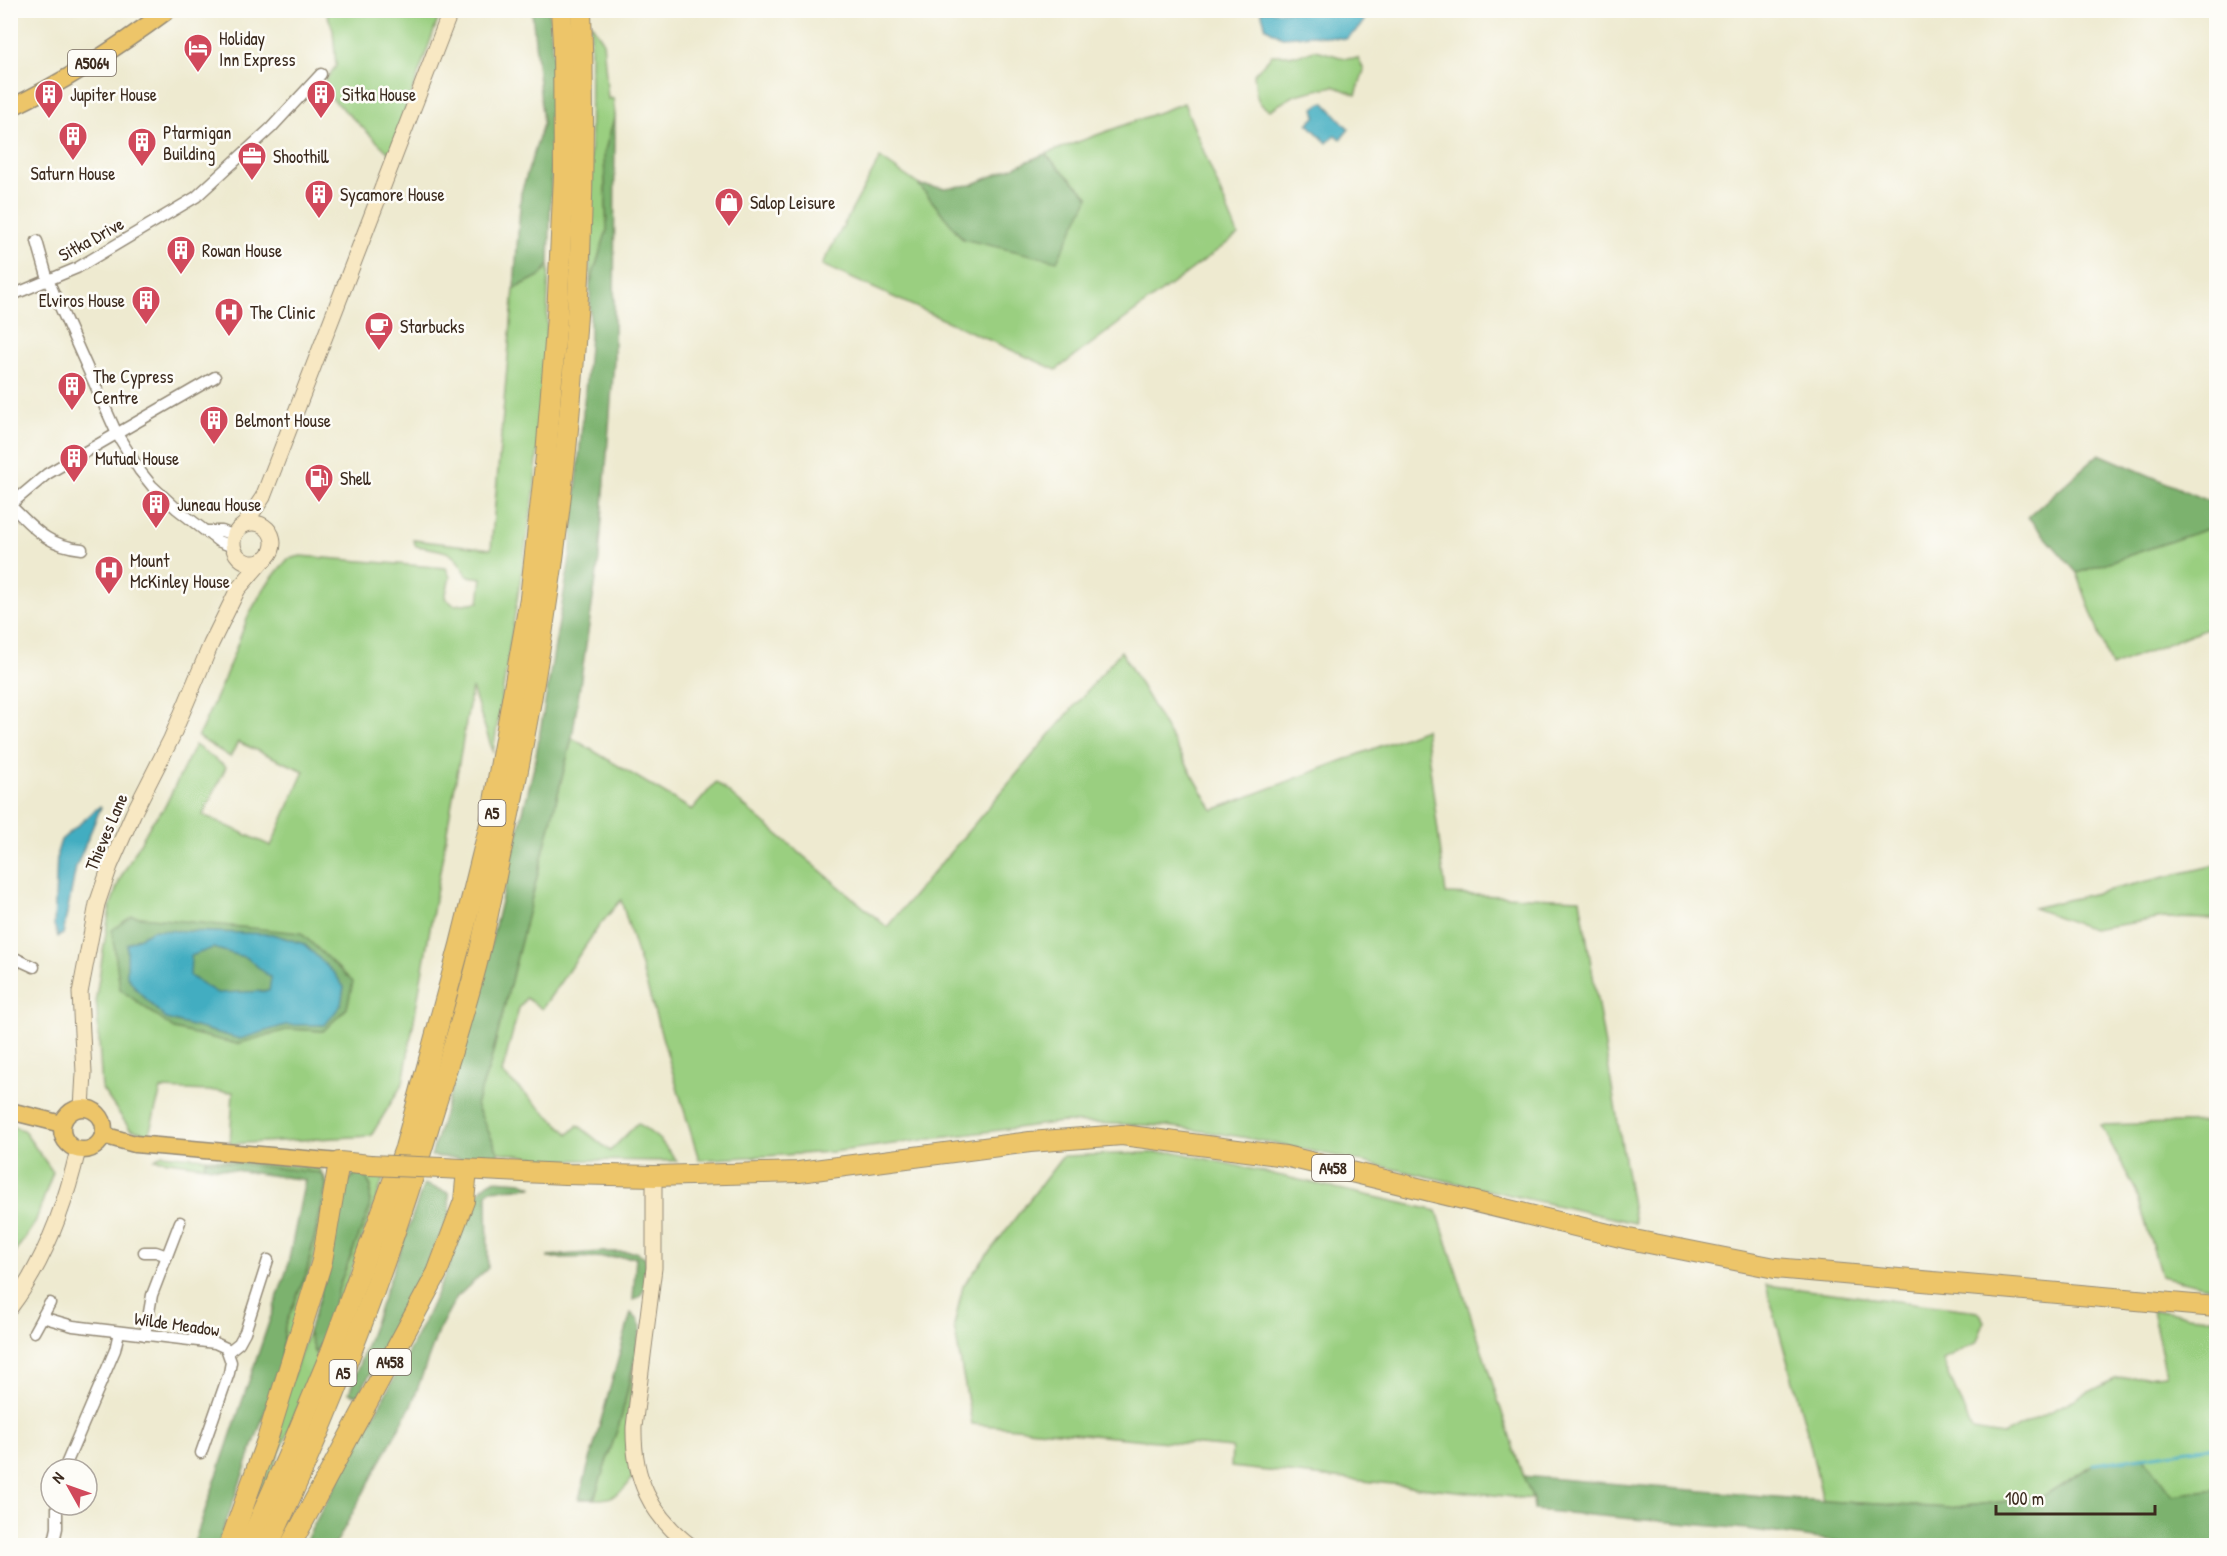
<svg xmlns="http://www.w3.org/2000/svg" width="2227" height="1556" font-family="'Patrick Hand',sans-serif">
	<rect width="100%" height="100%" fill="#fdfcf7"/>
	<filter id="ink" filterUnits="userSpaceOnUse"><feTurbulence type="fractalNoise" baseFrequency=".0167" numOctaves="2"/><feDisplacementMap in="SourceGraphic" scale="12" xChannelSelector="R" yChannelSelector="G"/><feConvolveMatrix kernelMatrix="1 2 1 2 8 2 1 2 1" color-interpolation-filters="sRGB"/></filter>
	<filter id="wash" filterUnits="userSpaceOnUse"><feTurbulence type="fractalNoise" baseFrequency=".008" numOctaves="4" result="noise"/><feDisplacementMap in="SourceGraphic" scale="24" xChannelSelector="R" yChannelSelector="G"/><feGaussianBlur stdDeviation="1.35" result="paint"/><feColorMatrix in="noise" values="0 0 0 0 0 0 0 0 0 0 0 0 0 0 0 0 0 1.4 0 .05"/><feComposite in="paint" operator="in"/></filter>
	<g filter="url(#wash)">
		<rect width="100%" height="100%" fill="#eeead0"/>
		<!-- green -->
		<g fill="#9acf80" stroke="#6a7c4f" stroke-width="1.5" fill-rule="evenodd">
			<path d="M326 11H441L390 154 320 87 336 66 333 30Z"/>
			<path d="M591 23 603 41 608 99 613 98 615 115 604 154 607 230 590 284Z"/>
			<path d="M1314 50C1328 52 1345 61 1358 58L1364 70 1356 95 1334 86 1295 95 1270 110C1254 105 1256 89 1254 74L1272 55H1300Z"/>
			<path d="M1184 103 1238 235 1056 370 822 265 880 158 919 185 963 239 1089 197 1045 154Z"/>
			<path d="M549 265 546 354 534 494 493 752 472 688 403 1083 371 1136 230 1144 233 1092 161 1089 149 1134 130 1129 102 1089 96 997 110 907 120 879 152 822 164 808 195 745 226 767 203 815 271 846 304 771 238 742 230 757 198 737 224 679 249 614 265 587 280 568 288 559 301 556 446 568 450 577 445 598 454 605 479 602 482 578 467 576C454 549 444 550 416 546L413 540 491 549 514 289 541 275ZM347 1008 323 1031 290 1029Z"/>
			<path d="M2216 526V624L2111 667 2077 573Z"/>
			<path d="M1121 651 1213 810 1425 729 1446 894 1580 899 1635 1223 1336 1156 1242 1137 1167 1126 1062 1122 832 1152 699 1160 621 900 599 926 542 1009 526 998 519 1008 502 1073 569 1134 578 1125 610 1151 638 1123 660 1140 677 1161 554 1160 498 1152 476 1105 490 1064 572 738 692 810 716 782 887 927Z"/>
			<path d="M2216 865V919L2165 918 2092 929 2033 908Z"/>
			<path d="M2216 1122V1289L2161 1276 2136 1191 2101 1125Z"/>
			<path d="M11 1126 23 1130 53 1172 35 1223 11 1258Z"/>
			<path d="M1176 1152 1437 1211 1518 1462 1533 1499 1231 1467 1232 1448 972 1424 954 1326 963 1286 1063 1156Z"/>
			<path d="M162 1154 319 1168 328 1183 322 1231 281 1367 285 1326 306 1274 318 1227 326 1186 322 1174 206 1160 204 1166 155 1159Z"/>
			<path d="M359 1171 385 1174 324 1346 247 1530 240 1528 308 1332 314 1352 322 1343 341 1281 369 1210 371 1186 365 1176 357 1174 350 1177Z"/>
			<path d="M1766 1285 1978 1311 1985 1321 1976 1343 1943 1360 1972 1430 2003 1435 2115 1379 2166 1374 2152 1310 2216 1319V1489L2172 1495 2094 1464 2042 1497 1949 1508 1823 1501 1807 1431Z"/>
			<path d="M638 1347 627 1420 632 1478C624 1493 611 1500 594 1499L622 1415Z"/>
		</g>
		<!-- forest -->
		<g fill="#7bb26e" stroke="#5b6e46" stroke-width="1.5">
			<path d="M532 11H549L554 69 549 265 541 275 514 289 521 193 543 124Z"/>
			<path d="M615 115 614 361 599 559 572 738 490 1064 476 1105 498 1152V1162L431 1156 468 1036 534 767 570 558 590 336V284L607 230 604 154Z"/>
			<path d="M1045 154 1089 197 1057 261 963 239 919 185 944 188 971 185Z"/>
			<path d="M2099 454 2216 504V526L2077 573 2028 517Z"/>
			<path d="M132 916 301 933 353 982 347 1008 323 1031 290 1029 237 1044 174 1029 120 989 112 930Z"/>
			<path d="M206 1160 322 1173 326 1186 306 1274 285 1326 281 1367 218 1545 193 1546 287 1269 305 1180 204 1166Z"/>
			<path d="M357 1174 365 1176 371 1187 369 1210 341 1281 322 1343 315 1353 308 1332 319 1299 345 1183Z"/>
			<path d="M494 1180 522 1182 533 1187 490 1190 487 1194 488 1268 456 1298 438 1331 412 1404 335 1545 303 1546C339 1475 380 1407 416 1337 428 1314 438 1290 449 1266 461 1242 467 1190 494 1180Z"/>
			<path d="M424 1184 449 1193 450 1216 396 1327 358 1396 349 1393Z"/>
			<path d="M601 1252H636L645 1257C648 1272 649 1295 633 1300L636 1257 548 1258V1256Z"/>
			<path d="M631 1313 638 1320 641 1327 622 1415 594 1499H579Z"/>
			<path d="M2143 1456 2172 1495 2216 1489V1543L2197 1546H1872L1746 1529 1534 1510 1533 1499 1523 1476 1823 1501 1949 1508 2042 1497 2094 1464Z"/>
		</g>
		<!-- water -->
		<g fill="#42adc1" stroke="#3e6c70" stroke-width="1.5" fill-rule="evenodd">
			<path d="M1261 11H1366C1366 24 1356 31 1346 39L1313 35 1282 37 1266 28Z"/>
			<path d="M1321 103H1325L1349 129 1341 139 1335 135 1327 143 1308 124 1316 116 1314 108Z"/>
			<path d="M100 806 101 807 76 867 63 934 58 937 54 925 57 853 61 840Z"/>
			<path d="M153 930 272 934 304 944 335 974 344 987 341 1005 325 1025H286L240 1039 166 1019 137 990 127 976V944ZM213 948 247 958 271 978 269 991 217 993 190 976 191 956Z"/>
		</g>
		<g fill="none" stroke-linecap="round" stroke-linejoin="round">
			<!-- stream -->
			<path stroke="#42adc1" stroke-width="3" d="M2094 1464 2216 1446"/>
		</g>
	</g>
	<g filter="url(#ink)">
		<g fill="none" stroke-linecap="round" stroke-linejoin="round">
			<!-- street casing -->
			<g stroke="#948a77" stroke-width="13">
				<g id="street">
					<path d="M37 241 48 280 117 434 140 471 152 486 177 509 218 541 233 547"/>
					<path d="M10 296 77 268 196 197 271 128 321 74"/>
					<path d="M207 531H222L235 536"/>
					<path d="M82 549C47 546 34 528 10 505L47 474 215 377"/>
					<path d="M10 956 34 967"/>
					<path d="M10 975 17 959"/>
					<path d="M144 1252H156L167 1256"/>
					<path d="M42 1317 73 1326 215 1343 226 1348 231 1362 229 1373 201 1453"/>
					<path d="M34 1332 50 1303"/>
					<path d="M145 1335 152 1295 180 1222"/>
					<path d="M229 1351 239 1343 245 1332 268 1260"/>
					<path d="M64 1469 115 1350 119 1332"/>
					<path d="M53 1546 57 1528V1505"/>
				</g>
			</g>
			<!-- secondary casing -->
			<g stroke="#948a77" stroke-width="17">
				<g id="secondary">
					<circle cx="253" cy="543" r="20"/>
					<path d="M244 525 263 497 451 10"/>
					<path d="M82 1108 84 1073 80 993 97 904 110 866 133 814 171 739 211 644 238 589 264 559"/>
					<path d="M654 1176V1268L634 1427C633 1478 650 1515 691 1546"/>
					<path d="M10 1308C45 1262 65 1206 78 1150"/>
				</g>
			</g>
			<!-- primary casing -->
			<g stroke="#948a77" stroke-width="19">
				<g id="primary">
					<path d="M10 108C67 81 118 47 168 10"/>
					<circle cx="83" cy="1129" r="21"/>
					<path d="M10 1111 62 1124"/>
					<path d="M103 1135 135 1144 339 1162"/>
				</g>
			</g>
			<!-- highway casing -->
			<g stroke="#948a77" stroke-width="22">
				<g id="highway">
					<path d="M442 1168 565 1174 654 1176 799 1172 1030 1142 1122 1135 1285 1156 1629 1239 1775 1268 2216 1307"/>
					<path d="M229 1546 267 1440 322 1261 339 1162 370 1165"/>
					<path d="M248 1546 287 1458 331 1352 405 1148 460 945 490 824 530 598 546 456 557 316 564 176 563 43 561 10"/>
					<path d="M268 1546C334 1406 388 1263 432 1116 448 1065 464 1014 477 963 486 925 494 885 502 847 562 573 591 291 581 10"/>
					<path d="M290 1546 437 1273 464 1201 467 1170"/>
				</g>
			</g>
			<!-- street -->
			<use href="#street" stroke="#fff" stroke-width="10"/>
			<!-- secondary -->
			<use href="#secondary" stroke="#f8e8c3" stroke-width="15"/>
			<!-- primary -->
			<use href="#primary" stroke="#edc569" stroke-width="16"/>
			<!-- highway -->
			<use href="#highway" stroke="#edc569" stroke-width="20"/>
			<!-- highway-bridge casing -->
			<g stroke="#948a77" stroke-width="22" stroke-linecap="butt">
				<path id="highway-bridge" d="M370 1165 442 1168"/>
			</g>
			<!-- highway-bridge -->
			<use href="#highway-bridge" stroke="#edc569" stroke-width="20"/>
		</g>
	</g>
	<!-- icons -->
	<defs>
		<g id="hotel-pin" transform="scale(1.5)"><path d="M0 17L-7.5 6A9.5 9.5 0 1 1 7.5 6Z" fill="#d1495b" stroke="#fdfcf7"/><path d="M-6-4.5h1.5V1H6V5H4.5V3h-9V5H-6ZM-4 0a1.8 1.8 0 1 1 3.6 0ZM.5 0V-2.5h3Q6-2.5 6 0Z" fill="#fff"/></g>
		<g id="building-pin" transform="scale(1.5)"><path d="M0 17L-7.5 6A9.5 9.5 0 1 1 7.5 6Z" fill="#d1495b" stroke="#fdfcf7"/><path d="M-4-6H4V6H1V3H-1V6H-4ZM-2.5-4.3h1.7v1.8h-1.7ZM.8-4.3h1.7v1.8H.8ZM-2.5-1h1.7V.8h-1.7ZM.8-1h1.7V.8H.8Z" fill="#fff"/></g>
		<g id="office-pin" transform="scale(1.5)"><path d="M0 17L-7.5 6A9.5 9.5 0 1 1 7.5 6Z" fill="#d1495b" stroke="#fdfcf7"/><path d="M-6-3h4V-5.5h4V-3h4V5H-6ZM-1-4.5V-3h2v-1.5ZM-6 0V1H6V0Z" fill="#fff"/></g>
		<g id="shop-pin" transform="scale(1.5)"><path d="M0 17L-7.5 6A9.5 9.5 0 1 1 7.5 6Z" fill="#d1495b" stroke="#fdfcf7"/><path d="M-5-2.5h2.3a2.7 3.5 0 0 1 5.4 0H5L5.5 6h-11ZM-1.5-2.5h3a1.5 2.3 0 0 0-3 0Z" fill="#fff"/></g>
		<g id="hospital-pin" transform="scale(1.5)"><path d="M0 17L-7.5 6A9.5 9.5 0 1 1 7.5 6Z" fill="#d1495b" stroke="#fdfcf7"/><path d="M-5-5h3v3.5h4V-5h3V5h-3V1.5h-4V5h-3Z" fill="#fff"/></g>
		<g id="cafe-pin" transform="scale(1.5)"><path d="M0 17L-7.5 6A9.5 9.5 0 1 1 7.5 6Z" fill="#d1495b" stroke="#fdfcf7"/><path d="M-5.5-4.5H6V0H3Q3 3.5 0 3.5H-2.5Q-5.5 3.5-5.5 0ZM3-3.2v2h1.7v-2ZM-6 4.5H4V6H-6Z" fill="#fff"/></g>
		<g id="fuel-pin" transform="scale(1.5)"><path d="M0 17L-7.5 6A9.5 9.5 0 1 1 7.5 6Z" fill="#d1495b" stroke="#fdfcf7"/><path d="M-5.5-6h7V0h2V4h1.3V-2.5L3-4.5l.8-.8L6-3V5H2.5V1h-1V6h-7ZM-4.2-4.7v3.2H.2V-4.7Z" fill="#fff"/></g>
	</defs>
	<g fill-rule="evenodd">
		<use href="#hotel-pin" x="198" y="48"/>
		<use href="#building-pin" x="49" y="94"/>
		<use href="#building-pin" x="321" y="94"/>
		<use href="#building-pin" x="73" y="136"/>
		<use href="#building-pin" x="142" y="142"/>
		<use href="#office-pin" x="252" y="156"/>
		<use href="#building-pin" x="319" y="194"/>
		<use href="#shop-pin" x="729" y="202"/>
		<use href="#building-pin" x="181" y="250"/>
		<use href="#building-pin" x="146" y="300"/>
		<use href="#hospital-pin" x="229" y="312"/>
		<use href="#cafe-pin" x="379" y="326"/>
		<use href="#building-pin" x="72" y="386"/>
		<use href="#building-pin" x="214" y="420"/>
		<use href="#building-pin" x="74" y="458"/>
		<use href="#fuel-pin" x="319" y="478"/>
		<use href="#building-pin" x="156" y="504"/>
		<use href="#hospital-pin" x="109" y="570"/>
	</g>
	<g text-anchor="middle" dominant-baseline="central" stroke-width="5" stroke-linejoin="round" paint-order="stroke">
		<!-- shield labels -->
		<g fill="#fdfcf7" stroke="#75695f" stroke-width="1.5">
			<rect x="68" y="50" width="48" height="26" rx="4.5"/>
			<rect x="478.5" y="800" width="27" height="26" rx="4.5"/>
			<rect x="1312" y="1155" width="42" height="26" rx="4.5"/>
			<rect x="369" y="1349" width="42" height="26" rx="4.5"/>
			<rect x="329.5" y="1360" width="27" height="26" rx="4.5"/>
		</g>
		<g font-size="16" font-weight="bold" fill="#3b2a1e">
			<text x="92" y="63">A5064</text>
			<text x="492" y="813">A5</text>
			<text x="1333" y="1168">A458</text>
			<text x="390" y="1362">A458</text>
			<text x="343" y="1373">A5</text>
		</g>
		<!-- poi labels -->
		<g font-size="18" fill="#3b2a1e" stroke="#fdfcf7" text-anchor="start">
			<text x="219" y="38">Holiday<tspan x="219" dy="21">Inn Express</tspan></text>
			<text x="70" y="94">Jupiter House</text>
			<text x="342" y="94">Sitka House</text>
			<text x="163" y="132">Ptarmigan<tspan x="163" dy="21">Building</tspan></text>
			<text x="273" y="156">Shoothill</text>
			<text x="73" y="173" text-anchor="middle">Saturn House</text>
			<text x="340" y="194">Sycamore House</text>
			<text x="750" y="202">Salop Leisure</text>
			<text x="202" y="250">Rowan House</text>
			<text x="125" y="300" text-anchor="end">Elviros House</text>
			<text x="250" y="312">The Clinic</text>
			<text x="400" y="326">Starbucks</text>
			<text x="93" y="376">The Cypress<tspan x="93" dy="21">Centre</tspan></text>
			<text x="235" y="420">Belmont House</text>
			<text x="95" y="458">Mutual House</text>
			<text x="340" y="478">Shell</text>
			<text x="177" y="504">Juneau House</text>
			<text x="130" y="560">Mount<tspan x="130" dy="21">McKinley House</tspan></text>
		</g>
		<!-- street labels -->
		<g font-size="18" fill="#3b2a1e" stroke="#fdfcf7">
			<text transform="translate(91 239) rotate(-29)">Sitka Drive</text>
			<text transform="translate(106 832) rotate(-67)">Thieves Lane</text>
			<text transform="translate(177 1324) rotate(8)">Wilde Meadow</text>
		</g>
	</g>
	<!-- margin -->
	<rect width="2227" height="1556" fill="none" stroke="#fdfcf7" stroke-width="36"/>
	<!-- north arrow -->
	<g transform="translate(69 1487) rotate(310)"><circle r="28" fill="#fdfcf7" stroke="#afa8a0" stroke-width="1.5"/>
	<path d="M0-4.5L10 22L0 15L-10 22Z" fill="#d1495b"/>
	<text y="-9" font-size="16" font-weight="bold" text-anchor="middle" fill="#3b2a1e">N</text>
	</g>
	<!-- scale -->
	<path d="M1996 1505v9h159v-9" fill="none" stroke="#3b2a1e" stroke-width="3"/>
	<text x="2005" y="1505" font-size="18" fill="#3b2a1e" stroke="#fdfcf7" stroke-width="4.5" paint-order="stroke">100 m</text>
</svg>
